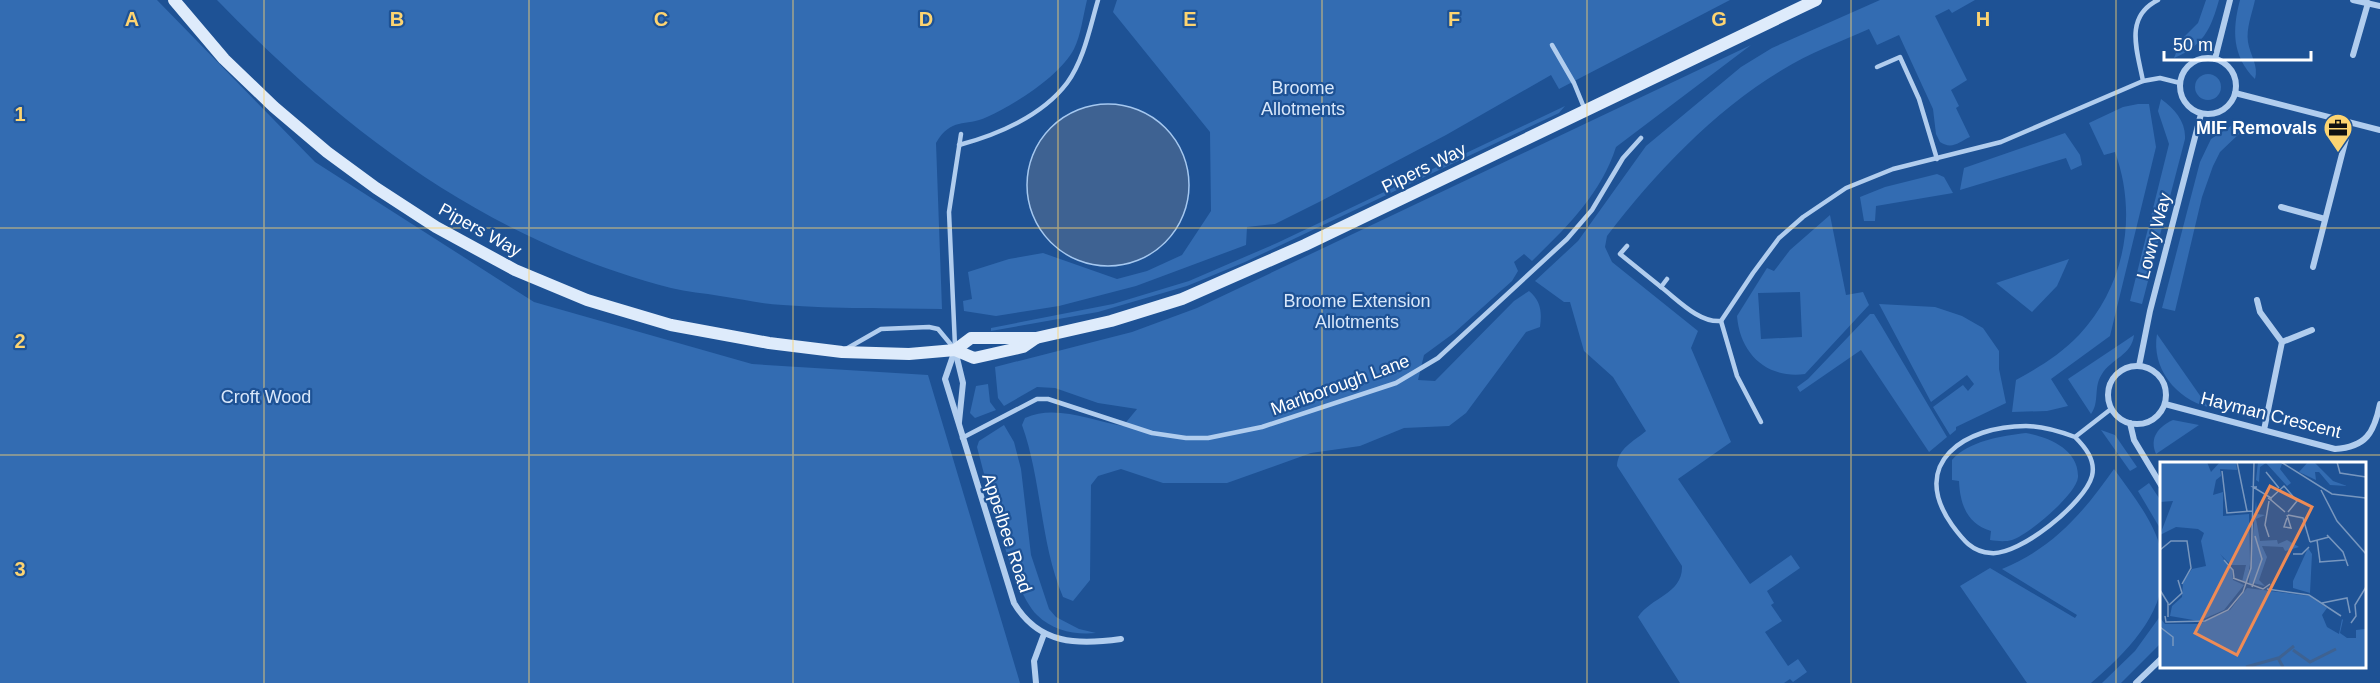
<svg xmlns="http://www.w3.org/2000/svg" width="2380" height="683" font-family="Arial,sans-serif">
	<rect width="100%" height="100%" fill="#1e5295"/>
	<!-- green -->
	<g fill="#336cb2" fill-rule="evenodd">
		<path d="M0 0H157L315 162 534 302 752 364 928 375 1020 683H0Z"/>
		<path d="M217 0H1087C1083 16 1081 35 1074 49 1060 76 1014 105 987 117 965 127 951 117 936 143L942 309C889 308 836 309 783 305 762 304 741 299 720 296 704 293 687 292 671 288 487 240 347 134 217 0Z"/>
		<path d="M1117 0H1730L1559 89 1551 75 1446 135 1321 201 1275 224 1247 227 1246 245 1136 286 1059 306 996 316 964 311 963 301 972 299 968 272 1009 259 1043 253 1117 279 1147 271 1182 255 1211 211 1210 132 1113 12Z"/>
		<path d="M1880 0H1975L1952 13 1949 9 1935 16 1967 80 1951 90 1959 106 1956 108 1970 137C1959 142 1952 150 1940 142L1936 134 1933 109 1899 35 1877 45 1869 29C1840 42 1809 53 1782 70 1715 110 1654 174 1607 236L1605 247 1612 262 1698 331 1691 348 1731 442 1678 479 1750 584 1791 555 1800 568 1767 591 1774 603 1771 605 1782 621 1765 632 1788 666 1798 659 1807 672 1793 682 1790 679 1784 683H1680L1638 617C1651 597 1683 594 1682 566L1617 466C1618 448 1633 442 1646 431L1613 377 1584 351 1570 302H1564L1535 281 1578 241 1646 146 1741 67 1772 48Z"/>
		<path d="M2206 0H2219C2211 29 2203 46 2174 58L2181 40 2198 23Z"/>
		<path d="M2240 0H2255C2252 14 2246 28 2248 42 2250 55 2259 66 2255 79 2232 56 2232 30 2240 0Z"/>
		<path d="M1751 45 1616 147C1601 194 1566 228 1532 261L1524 254 1514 262 1518 271 1512 281 1454 333 1424 355 1418 380 1435 381 1514 301 1529 291C1541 301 1542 312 1540 327L1526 332 1466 413 1449 426 1404 428 1360 446 1311 453 1227 483H1163L1121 469 1098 476 1091 485 1090 580 1073 601 1063 597C1040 543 1042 481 1022 425L1025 418C1056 404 1091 421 1123 426L1137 409 1098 403 1055 388 1037 387 1004 406 998 398 995 367 1132 332 1197 308Z"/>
		<circle cx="2208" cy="87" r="13"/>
		<path d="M2161 99C2175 109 2186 122 2185 139L2142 304 2130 301 2169 144 2158 111Z"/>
		<path d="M2138 104H2149L2156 147 2110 336 2051 379 2068 406 2047 411 2012 412 2016 380C2038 368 2061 354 2079 335 2125 286 2138 215 2115 152L2104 155 2089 123 2123 107Z"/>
		<path d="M1565 106 1559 113 1245 262 1187 286 1098 312 991 331V328L1113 304 1189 281 1277 243Z"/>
		<path d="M2240 120 2241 132 2220 152 2213 166 2202 197 2175 311 2162 308 2200 162 2211 139Z"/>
		<path d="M2065 133 2080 155 2082 165 2071 170 2066 158 1960 190 1964 168Z"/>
		<path d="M1937 174 1944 177 1953 193 1876 206 1875 221H1864L1860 197 1885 187Z"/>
		<path d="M1830 215 1846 295 1863 292 1869 305 1805 374C1767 379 1740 354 1737 316L1767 268 1774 271 1790 250ZM1800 292 1802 337 1761 339 1758 293Z"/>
		<path d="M2069 259 2057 286 2032 312 1996 283Z"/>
		<path d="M1879 304 1935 307 1962 316 1983 328 1999 351V369L2006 403 1956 427V430L1950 435 1933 407 1963 385 1968 391 1974 384 1967 375 1931 402Z"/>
		<path d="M1870 314H1874L1882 327 1947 437 1929 452 1861 350 1800 392 1797 387 1808 379Z"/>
		<path d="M2157 334 2208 407C2176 399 2151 368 2157 334Z"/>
		<path d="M2134 335C2132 355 2111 359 2102 374 2093 387 2100 402 2091 414L2068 379Z"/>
		<path d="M988 384 990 402 996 410 975 418 970 413 976 386Z"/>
		<path d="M2173 420 2199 425 2156 454C2149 438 2158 427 2173 420Z"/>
		<path d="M1004 425 1014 442 1021 469 1031 555 1049 609 1056 617 1079 629 1096 633C1075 635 1053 631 1037 615 1012 592 987 484 977 447L979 441Z"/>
		<path d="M2101 430 2115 435 2137 467 2130 471Z"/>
		<path d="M2026 433C2048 437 2079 449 2078 477 2077 494 2028 535 2012 540 2005 542 1997 541 1990 540L1991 531C1967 524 1960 504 1959 481L1952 480V460C1968 441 2002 436 2026 433Z"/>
		<path d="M2114 469C2129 490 2146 511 2156 535 2181 598 2135 645 2091 683H2027L1960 586 1990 568 2075 618 2077 615 2002 569C2053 548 2083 513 2114 469Z"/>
		<path d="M2149 483 2161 501V530L2138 491Z"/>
		<path d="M2161 615V643L2121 683H2102L2135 651Z"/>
	</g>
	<!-- water -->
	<circle fill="#3e6292" stroke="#a5c8f0" stroke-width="1.5" cx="1108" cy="185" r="81"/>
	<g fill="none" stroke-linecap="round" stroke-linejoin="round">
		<!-- lane -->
		<g stroke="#b1cdee" stroke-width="4.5">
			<path d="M1552 45 1574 83 1585 110"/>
			<path d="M1877 67 1900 57 1919 99 1937 159"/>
			<path d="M2143 81C2137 50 2124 17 2158 0"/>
			<path d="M959 145C997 135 1042 116 1067 83 1084 60 1090 27 1098 0"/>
			<path d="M1627 246 1620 254 1661 287"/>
			<path d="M1667 279 1661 287C1678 300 1699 323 1721 321L1753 273 1779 238 1803 217 1846 188 1893 169 2001 142 2143 81 2160 78 2180 83"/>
			<path d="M1721 321 1737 376 1761 422"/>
			<path d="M955 346 949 212 961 134"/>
			<path d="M846 349 881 329 929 327 938 329 953 347"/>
			<path d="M2075 437C2059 431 2042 426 2026 426 1965 426 1908 463 1952 525 1963 540 1972 552 1991 553 2019 556 2085 503 2092 476 2096 460 2085 447 2075 437L2111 409"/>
			<path d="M962 438 1037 399H1048L1152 433 1186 438H1208L1262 427 1396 383 1438 358 1567 239 1592 210 1623 158 1641 138"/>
		</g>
		<!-- street -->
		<g stroke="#b1cdee" stroke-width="6">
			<path d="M2353 0 2380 6"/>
			<path d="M2353 55 2368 3"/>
			<circle cx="2208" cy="86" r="28"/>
			<path d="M2215 59 2230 0"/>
			<path d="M2235 93 2380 130"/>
			<path d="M2281 207 2325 219"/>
			<path d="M2313 267 2350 123"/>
			<path d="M2257 300 2260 312 2282 342"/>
			<path d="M2282 342 2312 330"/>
			<path d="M955 350 945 379 1014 603C1039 645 1078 645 1121 639"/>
			<path d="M955 350 963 383 959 422"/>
			<path d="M2139 366 2150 311 2201 114"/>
			<circle cx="2137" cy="395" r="29"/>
			<path d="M2165 404 2335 449C2366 447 2374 433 2380 404"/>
			<path d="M2130 423 2134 440 2161 485"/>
			<path d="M2264 430 2282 342"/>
			<path d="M1036 683 1034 661 1044 634"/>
			<path d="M2136 683 2161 659"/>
		</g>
		<!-- secondary -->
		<g stroke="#deebfb" stroke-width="12">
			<path d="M174 0 224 59 274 107 327 152 376 188 436 227 515 270 587 300 671 325 769 343 842 352 909 354 955 350 971 338H1036L1111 321 1182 299 1305 245 1816 0"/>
			<path d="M955 350 974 358 1023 347 1036 338"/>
		</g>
	</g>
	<!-- grid -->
	<path fill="none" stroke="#fdd471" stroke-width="1.5" stroke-opacity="0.55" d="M264 0V683M529 0V683M793 0V683M1058 0V683M1322 0V683M1587 0V683M1851 0V683M2116 0V683M0 228H2380M0 455H2380"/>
	<!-- icons -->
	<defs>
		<g id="office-pin" transform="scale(1.5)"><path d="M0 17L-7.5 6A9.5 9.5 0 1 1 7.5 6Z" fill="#fdd471" stroke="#1e5295"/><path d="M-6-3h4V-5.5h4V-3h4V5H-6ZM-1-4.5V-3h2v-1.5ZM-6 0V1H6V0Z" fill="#111"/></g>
	</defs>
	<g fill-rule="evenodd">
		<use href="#office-pin" x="2338" y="128"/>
	</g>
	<g text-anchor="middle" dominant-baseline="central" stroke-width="4.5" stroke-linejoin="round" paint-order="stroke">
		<!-- park labels -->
		<g font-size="18" fill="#d8e7fa" stroke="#1e5295">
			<text x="1303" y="88">Broome<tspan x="1303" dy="21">Allotments</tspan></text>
			<text x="1357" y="301">Broome Extension<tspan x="1357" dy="21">Allotments</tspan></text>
			<text x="266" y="397">Croft Wood</text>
		</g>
		<!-- poi labels -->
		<g font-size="18" font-weight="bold" fill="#fff" stroke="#1e5295" text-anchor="end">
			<text x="2317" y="128">MIF Removals</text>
		</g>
		<!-- street labels -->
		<g font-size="18" fill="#fff" stroke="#1e5295">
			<text transform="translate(1424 168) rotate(-26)">Pipers Way</text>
			<text transform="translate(480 230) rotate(29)">Pipers Way</text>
			<text transform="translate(2154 236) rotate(-75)">Lowry Way</text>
			<text transform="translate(1340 385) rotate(-20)">Marlborough Lane</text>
			<text transform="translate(2271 415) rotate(14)">Hayman Crescent</text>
			<text transform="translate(1007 533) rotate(72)">Appelbee Road</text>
		</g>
	</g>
	<!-- overview -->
	<g transform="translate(2160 462)">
		<rect width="206" height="206" fill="#1e5295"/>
		<path d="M0 0H47L51 10 60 0H76L77 8 60 7 61 14 56 18 53 33 63 30V54L89 52 90 102 87 120H82L86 103H71L60 92 72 107 73 118 84 123 64 148 39 159 10 154 12 144 22 135 23 120 32 107 46 104 41 79 44 71 38 67 16 65 0 73 13 39 0 40ZM98 0 122 2 120 7 131 21 127 24 106 1 100 5 99 20 96 18ZM148 0H154L173 19 187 24 170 23 159 10H155L156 18 139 10ZM96 38 97 52 105 53 96 57 100 79 117 78 118 82 127 78 139 85 125 89 123 85 102 84 107 95 99 118 105 124 93 121 96 114 91 124 89 121ZM148 86 152 92 150 131 133 126V119ZM87 126 149 134 167 146 162 153 167 165 179 172 182 157 183 158 180 171 187 176H196V168L205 167V205H0V156L5 162H39L70 148Z" fill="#336cb2"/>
		<path fill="none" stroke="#3e6292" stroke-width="3" d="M133 188 150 200 176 187M119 196 134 184M86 205 118 196 123 205"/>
		<path fill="none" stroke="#7897bf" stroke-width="1.5" d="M77 0 87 49M121 0 172 32 206 36M177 0 180 11 206 15M62 9 67 51 92 49M106 10 119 26M97 25H93L111 36V38L108 36M161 28 177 59 206 92M111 36 124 24 137 39 128 50M111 38 125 50M109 39 105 63 109 75M127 53 131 66 124 65 127 56M128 53 143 56 150 80M167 73 183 90 188 104M157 78 160 100M150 80 169 75M0 88 11 79H27L31 106 22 122M133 92H142L149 85M64 98 73 108 74 116M159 100 185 98M73 116 103 127 110 122M92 125 102 97 95 74M107 127 149 133 181 154M0 128 8 141V155M162 141 187 136 190 151M9 143 22 131 18 118M5 154 6 160 45 159 68 148 83 130 91 106 94 0M191 161 196 154 195 143 206 125M0 165 13 175V184"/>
		<path fill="#ef8b55" fill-opacity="0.15" stroke="#ef8b55" stroke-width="3" d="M110 24 152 45 77 193 35 171Z"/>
		<rect width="206" height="206" fill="none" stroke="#fff" stroke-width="3"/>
	</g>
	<g font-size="20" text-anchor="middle" font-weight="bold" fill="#fdd471" stroke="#1e5295" stroke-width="4.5" stroke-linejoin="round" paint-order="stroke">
		<text x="132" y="26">A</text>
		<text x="397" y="26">B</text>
		<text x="661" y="26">C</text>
		<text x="926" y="26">D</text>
		<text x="1190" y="26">E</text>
		<text x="1454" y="26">F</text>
		<text x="1719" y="26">G</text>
		<text x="1983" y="26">H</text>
		<text x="20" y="121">1</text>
		<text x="20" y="348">2</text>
		<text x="20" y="576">3</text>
	</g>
	<!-- scale -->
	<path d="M2164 51v9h147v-9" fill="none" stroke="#ffffff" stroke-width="3"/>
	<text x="2173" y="51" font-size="18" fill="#ffffff" stroke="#1e5295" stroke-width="4.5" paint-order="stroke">50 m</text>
</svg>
